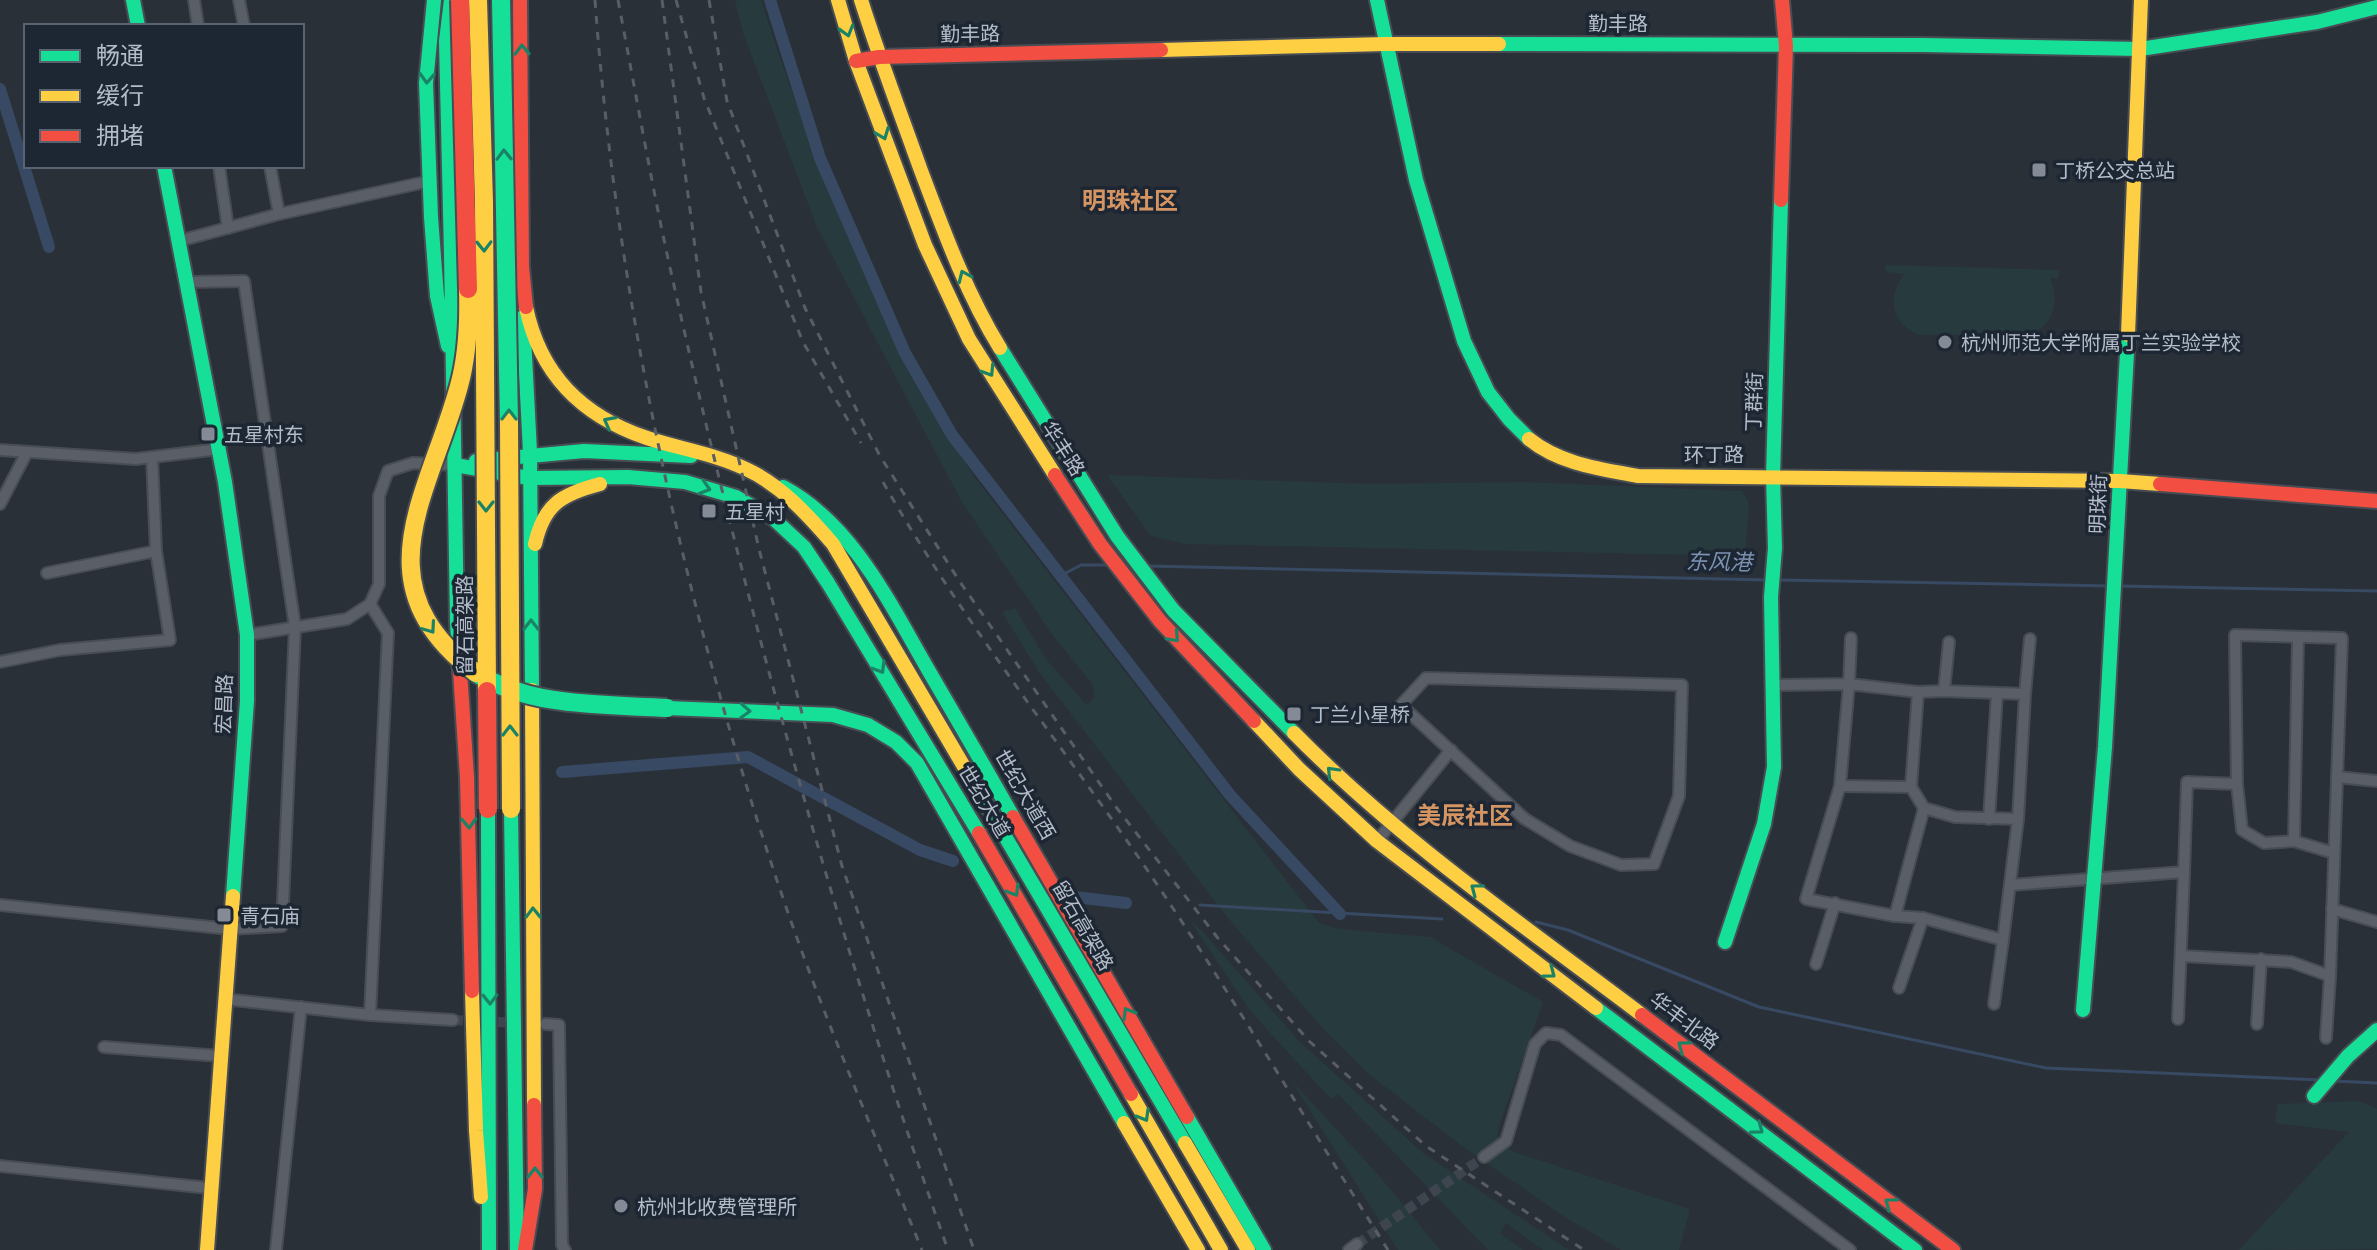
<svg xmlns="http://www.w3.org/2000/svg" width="2377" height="1250" font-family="Lato,'Noto Sans SC',sans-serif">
	<rect width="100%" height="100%" fill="#2a3038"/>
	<!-- green -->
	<g fill="#273a3e">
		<path d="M735 0H761C813 165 884 325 972 474L1319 923 1339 929 1430 937 1543 1002 1498 1129V1141L1514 1152 1690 1209 1679 1250H1621L1565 1217 1465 1148 1371 1076 1323 1029 1227 917 1039 672 1002 612 1015 608 1046 659 1086 705 1095 698 1092 684 1051 633 962 502 902 389 817 227 743 33Z"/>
		<path d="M1885 265 2059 270 2058 278H2050C2060 301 2054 323 2032 334L1919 335C1891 324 1887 297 1904 274L1886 272Z"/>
		<path d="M1107 475 1371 484 1522 482 1742 491 1749 503 1745 556 1185 544 1151 536Z"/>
		<path d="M1189 919 1202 931 1301 1043 1423 1153 1569 1250H1543L1506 1223 1500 1233 1523 1250H1488L1338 1094 1331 1099 1251 1012Z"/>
		<path d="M1291 1080 1381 1178 1440 1250H1398Z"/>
		<path d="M2359 1101 2377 1109V1249L2239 1250 2349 1132 2275 1123 2278 1104Z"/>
	</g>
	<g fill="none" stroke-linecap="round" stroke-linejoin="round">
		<!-- stream -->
		<g stroke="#384963" stroke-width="3">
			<path d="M1147 566 1767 580"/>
			<path d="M1062 575 1081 565H1112"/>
			<path d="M1779 580 2111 586"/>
			<path d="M2119 586 2377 591"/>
			<path d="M1200 905 1442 919"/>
			<path d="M1536 922 1568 930 1759 1007 2046 1068 2321 1080"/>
			<path d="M2333 1081 2377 1083"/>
		</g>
		<!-- canal -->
		<g stroke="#384963" stroke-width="12">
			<path d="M770 0 820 158 905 353 952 435 1230 795 1340 914"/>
			<path d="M0 89 49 247"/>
			<path d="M562 772 748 757 920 850 953 861"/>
			<path d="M1066 896 1126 903"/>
		</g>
		<!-- street-tunnel -->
		<g stroke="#3f454e" stroke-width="10" stroke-dasharray="10 5" stroke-linecap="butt">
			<path d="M453 1020 539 1024"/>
			<path d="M1357 1244 1484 1157"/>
		</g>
		<!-- street casing -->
		<g stroke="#484c53" stroke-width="14">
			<g id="street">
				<path d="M194 0 198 26"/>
				<path d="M239 0 244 26"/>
				<path d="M219 166 228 228"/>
				<path d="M270 166 279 214"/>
				<path d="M179 241 279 214 430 181"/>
				<path d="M0 450 136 459 219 449"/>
				<path d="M0 504 27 452"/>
				<path d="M47 573 156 551 152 457"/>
				<path d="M247 635 347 619 370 604 379 584V496L388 471 413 463 455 465"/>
				<path d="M0 662 60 650 170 640 156 551"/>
				<path d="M1426 678 1682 685 1679 796 1654 864 1621 865 1570 846 1525 819 1401 705Z"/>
				<path d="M1772 685 1849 684 1840 786 1806 899 1895 916 1923 918 2003 940 2018 819 2025 694 1944 691 1918 692 1849 684 1851 638"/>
				<path d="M1944 691 1949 642"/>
				<path d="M2025 694 2030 639"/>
				<path d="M2337 777 2377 781"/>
				<path d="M2237 784 2242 830 2264 843 2294 841 2334 853"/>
				<path d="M1840 786 1911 787 1924 808 1955 817 2018 819"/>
				<path d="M1911 787 1918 692"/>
				<path d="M1989 819 1997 693"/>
				<path d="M1377 841 1451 750"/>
				<path d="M2294 841 2298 638"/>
				<path d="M2010 885 2184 872 2178 1019"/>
				<path d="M0 905 230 929 282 926 295 627 244 281 188 282"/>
				<path d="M2332 909 2377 922"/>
				<path d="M1895 916 1924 808"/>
				<path d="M2182 956 2291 962 2330 976 2342 638 2235 635 2237 784 2187 782 2184 872"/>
				<path d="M1816 964 1835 903"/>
				<path d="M1899 988 1923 918"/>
				<path d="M224 999 370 1015 453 1020"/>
				<path d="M1994 1004 2003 940"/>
				<path d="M370 1015 388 633 370 604"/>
				<path d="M545 1024 559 1025 562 1245 565 1250"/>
				<path d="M2257 1024 2261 959"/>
				<path d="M2326 1038 2330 976"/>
				<path d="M104 1047 220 1056"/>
				<path d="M1484 1157 1506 1141 1535 1044 1546 1033 1561 1035 1850 1250"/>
				<path d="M0 1166 209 1188"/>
				<path d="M276 1250 301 1007"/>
				<path d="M1349 1250 1357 1244"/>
			</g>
		</g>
		<!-- fast casing -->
		<g stroke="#484c53" stroke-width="18">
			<g id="fast">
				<path d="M133 0 138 26"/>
				<path d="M434 0 426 83 431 217 437 296 448 346"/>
				<path d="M451 0 446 41 451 254"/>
				<path d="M1377 0 1416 180 1464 341 1488 392 1509 419 1529 439"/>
				<path d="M1499 44 1923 45 2140 49 2317 22 2377 7"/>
				<path d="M164 166 225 482 247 635V701L233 896"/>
				<path d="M451 254 457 622 460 671"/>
				<path d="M523 317 530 452 532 690"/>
				<path d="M1000 348 1117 536 1173 610 1294 733"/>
				<path d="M476 461 584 451 691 456"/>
				<path d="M455 465 529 478 628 477 685 482 736 497 774 519 804 547 828 583 979 833"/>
				<path d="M783 487C854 525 891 606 930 673 958 721 986 769 1013 817"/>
				<path d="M667 708 833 715 868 725 896 742 917 763 1124 1123"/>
				<path d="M976 787 1185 1143"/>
				<path d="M488 809 489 1250"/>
				<path d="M511 809 517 1250"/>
				<path d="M1725 942 1764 824 1774 767 1771 597 1775 548 1773 476 1781 200"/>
				<path d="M1596 1008 1915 1250"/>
				<path d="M2083 1010 2105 747 2128 335"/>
				<path d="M2314 1096 2348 1056 2377 1030"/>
				<path d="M1187 1117 1264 1250"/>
			</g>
		</g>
		<!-- slow casing -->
		<g stroke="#484c53" stroke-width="18">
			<g id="slow">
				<path d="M838 0 856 61 925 245 969 339 1055 475"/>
				<path d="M861 0C879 57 900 112 920 168 943 229 966 293 1000 348"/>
				<path d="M1161 50 1385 44H1499"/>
				<path d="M526 307C540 375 582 416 647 438 680 449 715 454 746 469 781 485 808 515 833 544L976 787"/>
				<path d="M2128 335 2141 0"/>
				<path d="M1529 439C1560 464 1600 469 1638 476L2120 481 2160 484"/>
				<path d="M535 544C544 504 562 494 600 484"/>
				<path d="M532 690 534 1105"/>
				<path d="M1254 721 1299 769 1377 841 1596 1008"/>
				<path d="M1294 733C1398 839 1523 925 1642 1015"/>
				<path d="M472 991 476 1131 481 1197"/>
				<path d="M1131 1094 1221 1250"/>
				<path d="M1124 1123 1198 1250"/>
				<path d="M1185 1143 1248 1250"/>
				<path d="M207 1250 233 896"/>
			</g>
		</g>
		<!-- jam casing -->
		<g stroke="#484c53" stroke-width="18">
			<g id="jam">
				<path d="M520 0 522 267 526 307"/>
				<path d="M856 61 879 57 1161 50"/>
				<path d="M1781 200 1786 46 1782 0"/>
				<path d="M1055 475 1100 544 1160 621 1254 721"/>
				<path d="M2160 484 2377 501"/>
				<path d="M460 671 467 777 472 991"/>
				<path d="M1013 817 1187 1117"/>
				<path d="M979 833 1131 1094"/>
				<path d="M1642 1015 1953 1250"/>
				<path d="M525 1250 535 1189 534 1105"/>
			</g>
		</g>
		<!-- street -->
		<use href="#street" stroke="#5a5e66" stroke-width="10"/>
		<!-- fast -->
		<use href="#fast" stroke="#16e098" stroke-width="14"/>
		<!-- slow -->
		<use href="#slow" stroke="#ffcf43" stroke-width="14"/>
		<!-- jam -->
		<use href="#jam" stroke="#f24e42" stroke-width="14"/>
		<!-- rail -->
		<g stroke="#595d64" stroke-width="3" stroke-dasharray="8 8" stroke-linecap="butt">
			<path d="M595 0C617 304 686 616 785 904 825 1021 875 1135 922 1250"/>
			<path d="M618 0C636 94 652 188 673 281 746 609 836 933 948 1250"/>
			<path d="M662 0 701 292 759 549 842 866 974 1250"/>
			<path d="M676 0 704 98 803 342 861 443"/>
			<path d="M709 0 727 101 805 308 880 456 958 579 1116 807 1217 937 1309 1041 1426 1146 1584 1250"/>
			<path d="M883 482C962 621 1062 745 1152 877 1234 998 1309 1126 1388 1250"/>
		</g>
		<!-- fast-bridge casing -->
		<g stroke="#474c53" stroke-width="22" stroke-linecap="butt">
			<g id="fast-bridge">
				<path d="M501 0 509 422"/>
				<path d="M476 673C533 708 603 704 667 708"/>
			</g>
		</g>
		<!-- slow-bridge casing -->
		<g stroke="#474c53" stroke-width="22" stroke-linecap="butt">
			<g id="slow-bridge">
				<path d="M478 0 484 202 487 691"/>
				<path d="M468 289C469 322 468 354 459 386 430 494 358 584 476 673"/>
				<path d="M509 422 511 809"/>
			</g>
		</g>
		<!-- jam-bridge casing -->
		<g stroke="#474c53" stroke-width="22" stroke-linecap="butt">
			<g id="jam-bridge">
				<path d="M460 0 468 289"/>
				<path d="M487 691 488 809"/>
			</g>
		</g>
		<!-- fast-bridge -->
		<use href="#fast-bridge" stroke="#16e098" stroke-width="18"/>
		<!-- slow-bridge -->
		<use href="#slow-bridge" stroke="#ffcf43" stroke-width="18"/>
		<!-- jam-bridge -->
		<use href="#jam-bridge" stroke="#f24e42" stroke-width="18"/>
	</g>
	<!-- one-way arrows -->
	<defs><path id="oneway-chevron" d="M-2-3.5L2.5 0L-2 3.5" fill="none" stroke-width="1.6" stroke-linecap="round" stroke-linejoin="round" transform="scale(2)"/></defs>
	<g stroke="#1a8366">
		<use href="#oneway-chevron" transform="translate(847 31) rotate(74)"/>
		<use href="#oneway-chevron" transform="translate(522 50) rotate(-91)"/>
		<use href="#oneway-chevron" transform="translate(427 78) rotate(93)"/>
		<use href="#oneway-chevron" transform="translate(883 134) rotate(69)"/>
		<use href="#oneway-chevron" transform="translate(504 155) rotate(-91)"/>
		<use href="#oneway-chevron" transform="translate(484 246) rotate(89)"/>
		<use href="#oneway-chevron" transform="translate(964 276) rotate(-114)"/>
		<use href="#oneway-chevron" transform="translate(989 371) rotate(58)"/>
		<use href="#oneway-chevron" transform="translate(509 415) rotate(-90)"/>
		<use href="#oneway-chevron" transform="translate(609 422) rotate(-152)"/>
		<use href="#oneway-chevron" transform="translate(705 488) rotate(17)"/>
		<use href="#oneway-chevron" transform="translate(486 506) rotate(90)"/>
		<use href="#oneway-chevron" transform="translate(531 625) rotate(-90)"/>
		<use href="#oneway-chevron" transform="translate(430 628) rotate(55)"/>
		<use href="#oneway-chevron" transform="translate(1174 637) rotate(48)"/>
		<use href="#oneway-chevron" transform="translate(880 668) rotate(59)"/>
		<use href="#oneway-chevron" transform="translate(745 711) rotate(3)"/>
		<use href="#oneway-chevron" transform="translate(510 731) rotate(-90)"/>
		<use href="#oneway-chevron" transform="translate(1332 772) rotate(-134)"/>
		<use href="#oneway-chevron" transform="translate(469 823) rotate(88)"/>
		<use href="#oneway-chevron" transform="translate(1476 889) rotate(-143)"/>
		<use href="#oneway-chevron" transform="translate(1014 891) rotate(59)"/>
		<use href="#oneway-chevron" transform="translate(533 913) rotate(-91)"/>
		<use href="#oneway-chevron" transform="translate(1550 973) rotate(37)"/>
		<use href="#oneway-chevron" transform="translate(490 999) rotate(89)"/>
		<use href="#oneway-chevron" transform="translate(1128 1013) rotate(-120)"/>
		<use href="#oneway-chevron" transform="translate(1683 1046) rotate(-143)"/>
		<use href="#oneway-chevron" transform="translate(1144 1116) rotate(60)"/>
		<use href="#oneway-chevron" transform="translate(1758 1129) rotate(37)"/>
		<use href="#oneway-chevron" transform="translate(535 1173) rotate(-90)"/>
		<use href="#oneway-chevron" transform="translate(1890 1203) rotate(-143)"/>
	</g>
	<!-- markers -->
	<g fill="#848b96" stroke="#1d2633" stroke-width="3">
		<rect x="2031" y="162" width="16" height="16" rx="4"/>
		<circle cx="1945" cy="342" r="8"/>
		<rect x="200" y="426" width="16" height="16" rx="4"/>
		<rect x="701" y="503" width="16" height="16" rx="4"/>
		<rect x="1286" y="706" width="16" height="16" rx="4"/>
		<rect x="216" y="907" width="16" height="16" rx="4"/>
		<circle cx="621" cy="1206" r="8"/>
	</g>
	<g text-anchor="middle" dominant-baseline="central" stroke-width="7" stroke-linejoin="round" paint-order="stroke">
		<!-- street labels -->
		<g font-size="20" fill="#b4bcc9" stroke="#1d2633">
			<text x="1618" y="23">勤丰路</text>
			<text transform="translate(970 33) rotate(-1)">勤丰路</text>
			<text transform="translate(1753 402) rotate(-88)">丁群街</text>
			<text transform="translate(1064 448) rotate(57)">华丰路</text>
			<text x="1714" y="454">环丁路</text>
			<text transform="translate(2097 504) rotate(-88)">明珠街</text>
			<text transform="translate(464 625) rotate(-90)">留石高架路</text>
			<text transform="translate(223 704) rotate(-88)">宏昌路</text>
			<text transform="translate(1026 794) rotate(60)">世纪大道西</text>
			<text transform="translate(985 801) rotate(59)">世纪大道</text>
			<text transform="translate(1084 925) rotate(60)">留石高架路</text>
			<text transform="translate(1685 1020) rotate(37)">华丰北路</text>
		</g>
		<!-- poi labels -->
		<g font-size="20" fill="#b4bcc9" stroke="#1d2633" text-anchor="start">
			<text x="2055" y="170">丁桥公交总站</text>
			<text x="1961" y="342">杭州师范大学附属丁兰实验学校</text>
			<text x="224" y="434">五星村东</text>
			<text x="725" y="511">五星村</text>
			<text x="1310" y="714">丁兰小星桥</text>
			<text x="240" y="915">青石庙</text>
			<text x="637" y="1206">杭州北收费管理所</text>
		</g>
		<!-- water labels -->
		<g font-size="22" font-style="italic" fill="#7c92b1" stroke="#1d2633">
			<text transform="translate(1719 561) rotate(1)">东风港</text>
		</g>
		<!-- quarter labels -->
		<g font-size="24" font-weight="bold" fill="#d59563" stroke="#1d2633">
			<text x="1130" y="199">明珠社区</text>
			<text x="1465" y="814">美辰社区</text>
		</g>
	</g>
	<!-- legend -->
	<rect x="24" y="24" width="280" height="144" fill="#1d2633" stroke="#59626f" stroke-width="2"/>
	<rect x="40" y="50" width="40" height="12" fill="#16e098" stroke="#59626f" stroke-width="2"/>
	<text x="96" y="64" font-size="24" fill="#b4bcc9">畅通</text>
	<rect x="40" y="90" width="40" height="12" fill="#ffcf43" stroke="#59626f" stroke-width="2"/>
	<text x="96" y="104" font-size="24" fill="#b4bcc9">缓行</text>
	<rect x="40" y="130" width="40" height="12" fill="#f24e42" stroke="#59626f" stroke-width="2"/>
	<text x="96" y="144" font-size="24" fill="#b4bcc9">拥堵</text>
</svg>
